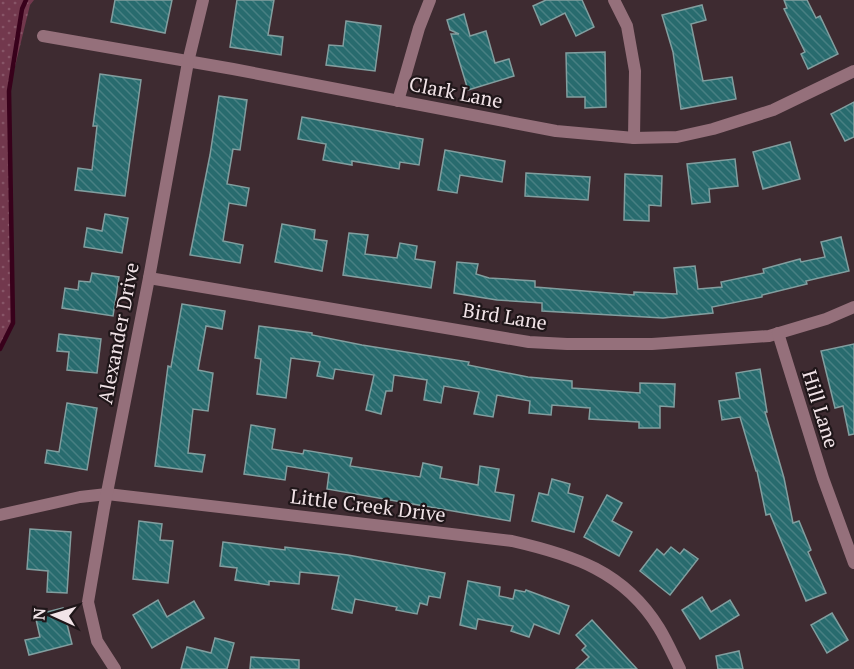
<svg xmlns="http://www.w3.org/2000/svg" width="854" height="669" font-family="'PT Serif',serif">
	<defs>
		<pattern id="grass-dots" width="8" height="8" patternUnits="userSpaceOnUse" patternTransform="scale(1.5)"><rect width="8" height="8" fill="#72384d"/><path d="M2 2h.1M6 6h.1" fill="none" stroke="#875567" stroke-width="1.8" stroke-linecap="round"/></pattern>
		<pattern id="building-back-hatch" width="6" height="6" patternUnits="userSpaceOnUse" patternTransform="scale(1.5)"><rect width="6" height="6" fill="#286b6e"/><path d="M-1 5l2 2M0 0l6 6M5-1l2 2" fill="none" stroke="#488083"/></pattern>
	</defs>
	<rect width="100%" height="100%" fill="#3e2b31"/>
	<!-- grass -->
	<path fill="url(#grass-dots)" d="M0 0H34L30 5 9 91 13 323 0 349Z"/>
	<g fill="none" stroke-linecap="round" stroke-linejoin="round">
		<!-- stream -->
		<path stroke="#38011b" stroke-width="4.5" d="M0 349 13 323 9 91 22 9 26 0"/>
	</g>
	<!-- building -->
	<g fill="url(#building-back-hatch)" stroke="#829e9f" stroke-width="1.5">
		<path d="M115 0H172L165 33 111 22Z"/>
		<path d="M237 0H274L268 35 283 37 281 55 230 47Z"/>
		<path d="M546 0H582L594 27 576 36 565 13 541 25 533 6Z"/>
		<path d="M784 0H807L816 18 820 16 838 54 808 69 801 54 805 52 784 9 787 8Z"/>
		<path d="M702 5 706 20 691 24 703 81 732 77 736 99 681 109 673 52 662 15Z"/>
		<path d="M464 14 470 36 486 31 495 63 509 59 514 76 468 90 451 34H459L450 30 447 20Z"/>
		<path d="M346 21 381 26 375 71 326 65 329 45 343 46Z"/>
		<path d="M605 52 606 107 585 108V97H567L566 53Z"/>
		<path d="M100 74 141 80 125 196 75 190 78 168 92 170 97 126H93Z"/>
		<path d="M219 96 247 100 240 150 233 149 227 184 249 188 246 206 229 203 223 241 243 245 240 263 190 255 210 155Z"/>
		<path d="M854 102V137L845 141 831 114Z"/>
		<path d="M302 117 423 139 419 165 400 162 399 169 352 161V165L323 160 326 144 298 139Z"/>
		<path d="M790 142 800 179 763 189 753 152Z"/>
		<path d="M445 150 505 161 502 182 460 175 457 193 438 190Z"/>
		<path d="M735 159 738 186 709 189 710 202 692 204 687 164Z"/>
		<path d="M526 173 590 177 588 200 525 196Z"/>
		<path d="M625 174 662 176 661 206 649 205V221L624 220Z"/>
		<path d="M105 214 128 218 122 253 84 247 87 228 102 231Z"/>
		<path d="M282 224 315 230 314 239 327 241 322 271 275 262Z"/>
		<path d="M349 233 368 235 365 254 397 258 400 243 417 246 415 259 435 262 431 288 343 275Z"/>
		<path d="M841 237 849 271 806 281 807 284 762 295V297L712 307 713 313 663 318 542 311V303L497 300 454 293 457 262 478 264 476 274 489 278 535 281V287L634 295V292L677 294 674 268 695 266 698 289 722 287 721 282 764 273 763 269 800 259 801 262 825 257 821 242Z"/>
		<path d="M92 273 119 277 113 316 62 308 65 288 78 290 79 281 90 282Z"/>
		<path d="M182 304 225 311 222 329 206 326 198 370 213 373 208 411 193 409 188 453 205 455 202 472 155 466 168 366 171 367Z"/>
		<path d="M259 326 312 333V335L362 345 469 362 468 365 528 377 572 381V388L640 393V383L675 384 674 407 660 406V428H639V422L589 419 590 408 552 405 551 415 529 413 530 401 497 395 493 417 474 414 479 392 444 386 441 403 424 400 427 380 394 375 392 391H386L381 414 366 410 374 375 335 369 333 379 317 376 320 362 291 358 286 398 257 394 261 359 255 358Z"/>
		<path d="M59 334 101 339 97 373 67 370 69 352 57 351Z"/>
		<path d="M854 344V434L849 435 843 406 835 408 821 351Z"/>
		<path d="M760 369 767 412H765L784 478 793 523 799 521 811 550 808 552 826 593 806 601 770 514 766 515 757 471H756L740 417 722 420 719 401 740 398 736 373Z"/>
		<path d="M67 403 97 408 87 470 45 463 47 450 59 452Z"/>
		<path d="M251 425 275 429 272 449 303 454 304 450 352 458 350 466 420 477 423 463 442 467 440 478 478 485 480 466 499 469 495 492 514 495 510 521 327 489 329 473 287 466 285 480 244 474Z"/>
		<path d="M552 479 570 484 568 493 583 497 574 532 532 521 539 493 548 495Z"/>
		<path d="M607 495 622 503 612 521 632 532 619 556 584 537Z"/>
		<path d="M139 521 162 524 160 540 173 541 168 583 133 579Z"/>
		<path d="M30 529 71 532 67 593 47 592 48 571 27 569Z"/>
		<path d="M223 542 285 550V547L348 555 445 573 440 598 429 596 427 605 420 603 417 614 396 610 397 607 355 599 352 613 332 609 339 576 300 572 299 584 269 581V585L235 580 237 568 220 566Z"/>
		<path d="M671 547 680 554 684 549 698 559 670 595 640 571 657 549 664 555Z"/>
		<path d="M468 581 500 587 499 596 513 599 515 590 525 592 526 590 569 606 559 634 534 624 529 637 511 631 513 626 478 619 476 629 460 625Z"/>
		<path d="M702 597 711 612 730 600 739 615 700 639 682 610Z"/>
		<path d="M158 600 167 617 194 601 204 618 152 648 133 615Z"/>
		<path d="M63 608 72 644 29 655 25 640 40 637 35 615Z"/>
		<path d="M832 613 848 640 827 653 811 625Z"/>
		<path d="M592 620 637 669H576L589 657 582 650 586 646 576 635Z"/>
		<path d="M215 638 234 643 227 669H181L187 647 211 653Z"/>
		<path d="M739 651 743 669H718L716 656Z"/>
		<path d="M251 657 299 660V669H250Z"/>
	</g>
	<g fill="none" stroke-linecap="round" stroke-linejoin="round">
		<!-- minor -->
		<g stroke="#95707b" stroke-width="12">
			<path d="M614 0 627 26 635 71 634 138"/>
			<path d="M43 36 233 69 556 131 634 138 677 137 713 129 773 110 854 71"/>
			<path d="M398 101 419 28 430 0"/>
			<path d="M149 278 529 342 567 344H652L769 336 826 319 854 307"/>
			<path d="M778 333 823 478 854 563"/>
			<path d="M0 515 80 497 107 494 512 541C573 555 624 571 659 628 667 641 673 655 680 669"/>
			<path d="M115 669 97 641 88 602 104 508 149 278 188 62 203 0"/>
		</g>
	</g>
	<g text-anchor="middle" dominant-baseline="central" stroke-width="4.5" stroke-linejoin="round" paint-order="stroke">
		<!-- street labels -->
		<g font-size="20" fill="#f1e3e7" stroke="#1f1619">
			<text transform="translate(456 92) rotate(11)">Clark Lane</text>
			<text transform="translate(505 316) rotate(9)">Bird Lane</text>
			<text transform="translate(118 333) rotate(-79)">Alexander Drive</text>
			<text transform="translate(821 409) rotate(73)">Hill Lane</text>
			<text transform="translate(368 505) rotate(7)">Little Creek Drive</text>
		</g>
	</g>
	<!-- north arrow -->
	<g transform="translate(54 615) rotate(274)" stroke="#1f1619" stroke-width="4.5" paint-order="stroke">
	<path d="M0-4.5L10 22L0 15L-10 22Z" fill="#f1e3e7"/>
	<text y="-9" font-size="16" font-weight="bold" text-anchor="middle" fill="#f1e3e7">N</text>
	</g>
</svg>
